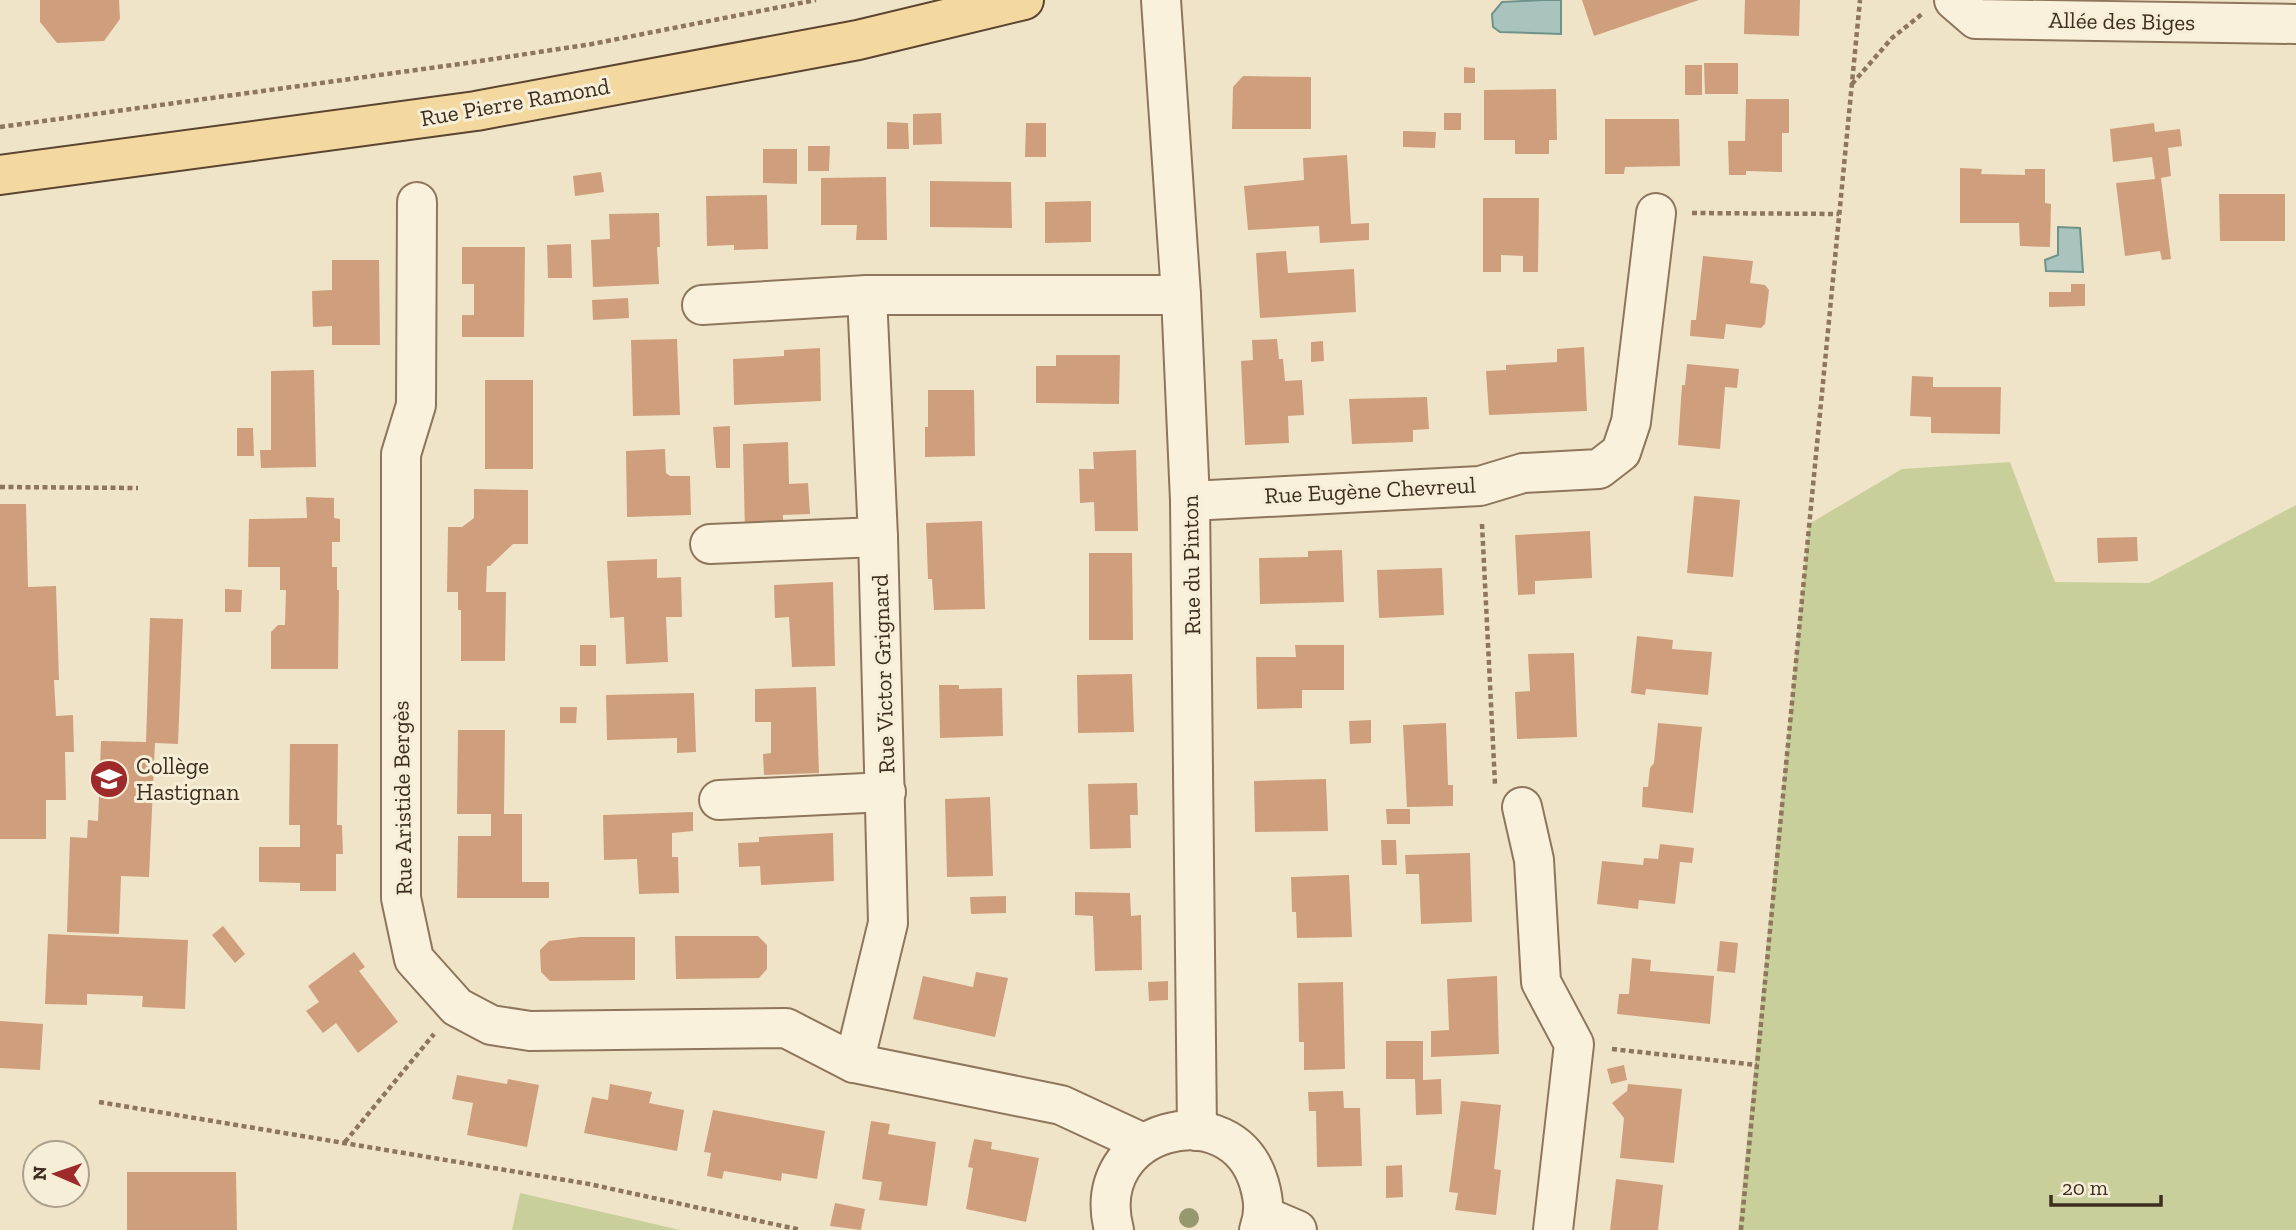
<svg xmlns="http://www.w3.org/2000/svg" width="2296" height="1230" font-family="'Zilla Slab',serif">
	<rect width="100%" height="100%" fill="#f0e4c8"/>
	<!-- green -->
	<g fill="#c9cf9b">
		<path d="M2010 462 2055 582 2149 583 2296 505V1230H1738L1809 524 1902 469Z"/>
		<path d="M520 1193 680 1230H512Z"/>
	</g>
	<!-- water -->
	<g fill="#a9c4bc" stroke="#6f938a" stroke-width="2">
		<path d="M1543 0H1561V34L1500 32 1493 27 1492 14 1502 2Z"/>
		<path d="M2058 227 2080 228 2083 272 2046 271 2045 260 2058 255Z"/>
	</g>
	<!-- building -->
	<g fill="#cf9f7d">
		<path d="M40 0H119L120 19 104 41 57 43 40 22Z"/>
		<path d="M1582 0H1699L1594 36Z"/>
		<path d="M1745 0H1800L1799 36 1744 34Z"/>
		<path d="M1704 63H1738V94H1705Z"/>
		<rect x="1685" y="65" width="17" height="30"/>
		<path d="M1464 67 1475 68V83H1464Z"/>
		<path d="M1243 76 1311 77V129H1232L1233 87Z"/>
		<path d="M1556 89 1557 140H1549V154H1515V140H1484V90Z"/>
		<path d="M1746 99H1789V133H1782V172L1746 171V175H1729L1728 141H1745Z"/>
		<path d="M941 113 942 144 913 145V114Z"/>
		<rect x="1444" y="113" width="17" height="17"/>
		<path d="M1605 119H1679L1680 166 1625 167 1624 174H1605Z"/>
		<path d="M887 122 908 123 909 149H887Z"/>
		<path d="M1026 123H1046V157H1025Z"/>
		<path d="M2154 123 2155 132 2180 129 2182 146 2168 148 2171 176 2161 178 2171 259 2162 260 2160 251 2125 256 2116 183 2155 179 2152 157 2113 162 2110 129Z"/>
		<path d="M1403 131 1436 132 1435 148 1403 147Z"/>
		<path d="M808 146H830L829 171H808Z"/>
		<path d="M763 149H797V184L763 183Z"/>
		<path d="M1347 155 1351 224 1369 223V240L1320 243 1319 226 1248 230 1244 186 1304 180 1303 158Z"/>
		<path d="M1960 168 1982 169 1981 174 2025 175V169H2045V203L2051 204 2050 247 2020 246 2019 223H1960Z"/>
		<path d="M601 172 604 192 575 196 573 176Z"/>
		<path d="M886 177 887 240H856L857 225H821V178Z"/>
		<path d="M930 181 1011 182 1012 228 930 227Z"/>
		<path d="M2219 194H2285V241H2220Z"/>
		<path d="M767 195 768 249 734 250V245L707 246 706 196Z"/>
		<path d="M1483 198H1539L1538 272H1523V256L1501 255V272H1483Z"/>
		<path d="M1091 201V242L1045 243V202Z"/>
		<path d="M659 213 660 247H657L659 284 593 287 591 240 610 239 609 214Z"/>
		<path d="M571 244 572 278H548L547 245Z"/>
		<path d="M462 247H525L524 337H462V315H474V284H462Z"/>
		<path d="M1286 251 1288 273 1354 269 1356 312 1260 318 1256 253Z"/>
		<path d="M1703 256 1753 261 1750 283 1765 285 1769 290 1765 324 1761 328 1726 324 1724 339 1690 336 1691 320H1696Z"/>
		<path d="M332 260H379L380 345H332V326L313 327 312 291 332 290Z"/>
		<path d="M2071 284H2085V306L2049 307V292H2071Z"/>
		<path d="M628 298 629 318 593 320 592 300Z"/>
		<path d="M677 339 680 415 633 416 631 340Z"/>
		<path d="M1277 339 1279 359H1283L1285 381 1302 380 1304 415 1288 416 1289 443 1245 445 1241 361 1253 360 1252 340Z"/>
		<path d="M1323 341 1324 361 1311 362V342Z"/>
		<path d="M1584 347 1587 411 1489 415 1486 371 1506 370V365L1557 362V349Z"/>
		<path d="M820 348 821 401 734 405 733 359 784 356V350Z"/>
		<path d="M1056 355H1120L1119 404 1036 403V366H1056Z"/>
		<path d="M1687 364 1739 369 1737 388 1725 387 1720 449 1678 445 1682 385H1685Z"/>
		<path d="M314 370 316 467 261 468 260 450H271V371Z"/>
		<path d="M1912 376 1933 377V387H2001L2000 434 1931 433V417L1910 416Z"/>
		<rect x="485" y="380" width="48" height="89"/>
		<path d="M928 390H974L975 456 925 457V427H928Z"/>
		<path d="M1427 397 1429 429 1413 430V442L1352 444 1349 399Z"/>
		<path d="M730 426V468H716L713 427Z"/>
		<path d="M237 428H253L254 456H237Z"/>
		<path d="M788 442 789 484 808 483 810 514 783 515V533L745 534 743 444Z"/>
		<path d="M665 449 666 473 670 476H690L691 515 627 517 626 451Z"/>
		<path d="M1136 450 1138 531H1095L1094 502 1080 503 1079 469H1094L1093 452Z"/>
		<path d="M474 489 528 490V544H513L490 566H487L486 592H506L505 661H461V610H458V592H447L448 527H462L474 518Z"/>
		<path d="M1694 496 1740 500 1733 577 1687 573Z"/>
		<path d="M306 497 334 498V518L340 519V542H332V567H337V590H339L338 669H271V632L278 625H285L286 590H280V567H248L249 519 307 518Z"/>
		<path d="M0 504H26L28 587 56 586 59 680H54L56 716 73 715 74 752H65L66 800H46V839H0Z"/>
		<path d="M982 521 985 609 934 610 932 579H928L926 523Z"/>
		<path d="M1590 531 1592 578 1535 581V594L1518 595 1515 535Z"/>
		<path d="M2137 537 2138 561 2098 563 2097 538Z"/>
		<path d="M1342 550 1344 602 1260 604 1259 558 1308 557V551Z"/>
		<path d="M1089 553H1132L1133 640H1089Z"/>
		<path d="M657 559V578L681 577 682 617H666L668 662 626 664 624 617 610 618 607 561Z"/>
		<path d="M1442 568 1444 615 1379 618 1377 570Z"/>
		<path d="M833 582 835 666 792 667 789 617 775 618 774 585Z"/>
		<path d="M225 589 242 590 241 612H225Z"/>
		<path d="M150 618 183 619 178 744 155 743 149 877 121 876 119 934 67 932 70 837 87 838 88 820 98 821 101 741 146 742Z"/>
		<path d="M1637 636 1673 640 1672 649 1712 652 1708 695 1646 689 1645 695 1631 693Z"/>
		<rect x="580" y="645" width="16" height="21"/>
		<path d="M1295 645H1344V690H1302V708L1257 709 1256 657H1296Z"/>
		<path d="M1574 653 1577 737 1517 739 1515 692 1530 691 1528 654Z"/>
		<path d="M1132 674 1134 732 1078 733 1077 675Z"/>
		<path d="M939 685H959V689L1002 688 1003 736 940 738Z"/>
		<path d="M816 687 819 773 764 775 763 754 771 753V722H755V689Z"/>
		<path d="M694 693 696 752 677 753V738L607 740 606 695Z"/>
		<path d="M560 707H577L576 723H560Z"/>
		<path d="M1371 720V743L1350 744 1349 721Z"/>
		<path d="M1446 723 1448 785H1453V806L1407 807 1403 725Z"/>
		<path d="M1658 723 1702 727 1693 813 1642 807 1643 787H1648L1650 768 1654 763Z"/>
		<path d="M458 730H505L504 814H522V882H549V898H457L458 836H491V814H457Z"/>
		<path d="M290 744H338L337 825H342L343 854H336V891H300V883L259 882V847H300V825H289Z"/>
		<path d="M1326 779 1328 831 1255 832 1254 781Z"/>
		<path d="M1137 783 1138 815H1130L1131 848 1090 849 1088 784Z"/>
		<path d="M990 797 993 876 947 877 945 799Z"/>
		<path d="M1386 809H1410V824H1387Z"/>
		<path d="M693 812V831L672 833V857H678L679 893 639 894 637 859 604 860 603 815Z"/>
		<path d="M833 833 834 881 761 885 760 866 739 867 738 843 759 842V837Z"/>
		<path d="M1381 840H1396L1397 865H1382Z"/>
		<path d="M1660 844 1694 848 1692 863 1680 862 1675 904 1639 900 1638 909 1597 904 1602 861 1643 865 1644 858 1658 859Z"/>
		<path d="M1470 853 1472 922 1421 924 1419 874H1406L1405 855Z"/>
		<path d="M1349 875 1352 937 1297 938 1296 912H1292L1291 877Z"/>
		<path d="M1075 892 1130 893 1131 916 1141 915 1142 970 1095 971 1093 916 1075 915Z"/>
		<path d="M1006 896V913L971 914 970 897Z"/>
		<path d="M223 926 245 954 235 963 212 935Z"/>
		<path d="M48 934 188 940 185 1009 142 1007 143 996 87 994V1005L45 1004Z"/>
		<path d="M675 936H758L767 945V969L759 978 676 979Z"/>
		<path d="M580 937H635V980L550 981 541 972 540 950 549 941Z"/>
		<path d="M1720 941 1738 943 1735 973 1717 971Z"/>
		<path d="M354 952 365 967 359 971 398 1022 358 1053 336 1023 323 1033 306 1011 319 1002 308 986Z"/>
		<path d="M1632 958 1651 960 1650 971 1714 976 1710 1024 1617 1014 1619 994H1629Z"/>
		<path d="M976 972 1008 978 995 1037 913 1019 923 976 973 987Z"/>
		<path d="M1497 976 1499 1054 1431 1057V1031L1449 1030 1447 979Z"/>
		<path d="M1168 981V1000L1149 1001 1148 982Z"/>
		<path d="M1343 982 1345 1069 1304 1070V1042H1299L1298 983Z"/>
		<path d="M0 1021 43 1024 40 1070 0 1068Z"/>
		<path d="M1386 1041H1423V1080L1441 1079 1442 1114 1416 1115 1415 1079H1386Z"/>
		<path d="M1624 1065 1627 1080 1611 1084 1607 1069Z"/>
		<path d="M457 1075 507 1084 508 1079 539 1085 527 1147 467 1135 473 1103 452 1099Z"/>
		<path d="M610 1084 652 1092 649 1103 684 1110 677 1151 584 1133 592 1097 608 1100Z"/>
		<path d="M1628 1084 1682 1089 1674 1163 1620 1158 1624 1118 1612 1103 1627 1091Z"/>
		<path d="M1343 1091 1344 1108H1360L1362 1166 1317 1167 1316 1111H1309L1308 1092Z"/>
		<path d="M1461 1101 1501 1105 1494 1169 1501 1170 1496 1215 1455 1210 1458 1193 1449 1192Z"/>
		<path d="M713 1110 825 1131 817 1179 782 1173 781 1181 724 1171 722 1179 707 1176 711 1153 704 1152Z"/>
		<path d="M871 1121 890 1124 888 1134 936 1142 927 1206 879 1200 882 1182 862 1179Z"/>
		<path d="M974 1139 992 1142 991 1149 1039 1158 1026 1222 966 1209 973 1168 968 1167Z"/>
		<path d="M1402 1165 1403 1197 1386 1198V1166Z"/>
		<path d="M127 1172H236L237 1230H127Z"/>
		<path d="M1616 1179 1663 1185 1658 1230H1610Z"/>
		<path d="M835 1203 865 1209 861 1230 830 1226Z"/>
	</g>
	<g fill="none" stroke-linecap="round" stroke-linejoin="round">
		<!-- minor casing -->
		<g stroke="#8d765c" stroke-width="42">
			<g id="minor">
				<path d="M1161 0 1181 295 1190 501 1197 1131"/>
				<path d="M1954 0 1976 19 2296 24"/>
				<path d="M417 202 416 405 401 454V898L414 959 457 1007 491 1025 530 1031 786 1028 854 1063"/>
				<path d="M702 305 867 295"/>
				<path d="M1190 501 1480 486 1523 473 1599 469 1621 452 1631 422 1656 213"/>
				<path d="M710 544 878 537"/>
				<path d="M719 800 886 792"/>
				<path d="M1522 807 1534 860 1541 982 1574 1044 1553 1230"/>
				<path d="M1143 1143 1061 1105 854 1063 888 923 878 537 867 295H1181"/>
				<path d="M1264 1216 1297 1230"/>
				<path d="M1114 1230C1087 1128 1232 1091 1259 1183 1264 1200 1265 1213 1259 1230"/>
			</g>
		</g>
		<!-- major casing -->
		<g stroke="#5b4430" stroke-width="42">
			<path id="major" d="M0 175 476 111 858 40 1024 0"/>
		</g>
		<!-- path -->
		<g stroke="#8d765c" stroke-width="4.5" stroke-dasharray="5 3.5" stroke-linecap="butt">
			<path d="M1852 84 1892 38 1922 14"/>
			<path d="M0 127 467 63 592 44 816 0"/>
			<path d="M1692 213 1839 214"/>
			<path d="M0 487 138 488"/>
			<path d="M1482 524 1495 784"/>
			<path d="M1612 1049 1757 1065"/>
			<path d="M99 1102 589 1184 801 1230"/>
			<path d="M345 1142 434 1034"/>
			<path d="M1741 1230 1860 0"/>
		</g>
		<!-- minor -->
		<use href="#minor" stroke="#faf1dc" stroke-width="38"/>
		<!-- major -->
		<use href="#major" stroke="#f3d9a0" stroke-width="38"/>
	</g>
	<!-- trees -->
	<circle fill="#96986f" cx="1189" cy="1218" r="10"/>
	<!-- icons -->
	<defs>
		<g id="school-disc" transform="scale(2.0125)"><circle r="9.5" fill="#9e2a2b" stroke="#f7eed8"/><path d="M0-5L7-2L0 1L-7-2ZM-4 1L0 2.5L4 1V4Q0 6-4 4Z" fill="#fff"/></g>
	</defs>
	<g fill-rule="evenodd">
		<use href="#school-disc" x="109" y="779"/>
	</g>
	<g text-anchor="middle" dominant-baseline="central" stroke-width="6" stroke-linejoin="round" paint-order="stroke">
		<!-- street labels -->
		<g font-size="23" fill="#3d2e20" stroke="#f7eed8">
			<text transform="translate(2122 21) rotate(1)">Allée des Biges</text>
			<text transform="translate(515 102) rotate(-10)">Rue Pierre Ramond</text>
			<text transform="translate(1370 490) rotate(-3)">Rue Eugène Chevreul</text>
			<text transform="translate(1191 565) rotate(-91)">Rue du Pinton</text>
			<text transform="translate(883 674) rotate(-92)">Rue Victor Grignard</text>
			<text transform="translate(402 798) rotate(-91)">Rue Aristide Bergès</text>
		</g>
		<!-- poi labels -->
		<g font-size="23" fill="#3d2e20" stroke="#f7eed8" text-anchor="start">
			<text x="136" y="766">Collège<tspan x="136" dy="26">Hastignan</tspan></text>
		</g>
	</g>
	<!-- north arrow -->
	<g transform="translate(56 1174) rotate(272)"><circle r="33" fill="#f7eed8" stroke="#ada18e" stroke-width="2"/>
	<path d="M0-5L12 26L0 18L-12 26Z" fill="#9e2a2b"/>
	<text y="-10" font-size="19" font-weight="bold" text-anchor="middle" fill="#3d2e20">N</text>
	</g>
	<!-- scale -->
	<path d="M2051 1195v10h110v-10" fill="none" stroke="#3d2e20" stroke-width="3.5"/>
	<text x="2062" y="1195" font-size="21" fill="#3d2e20" stroke="#f7eed8" stroke-width="5" paint-order="stroke">20 m</text>
</svg>
